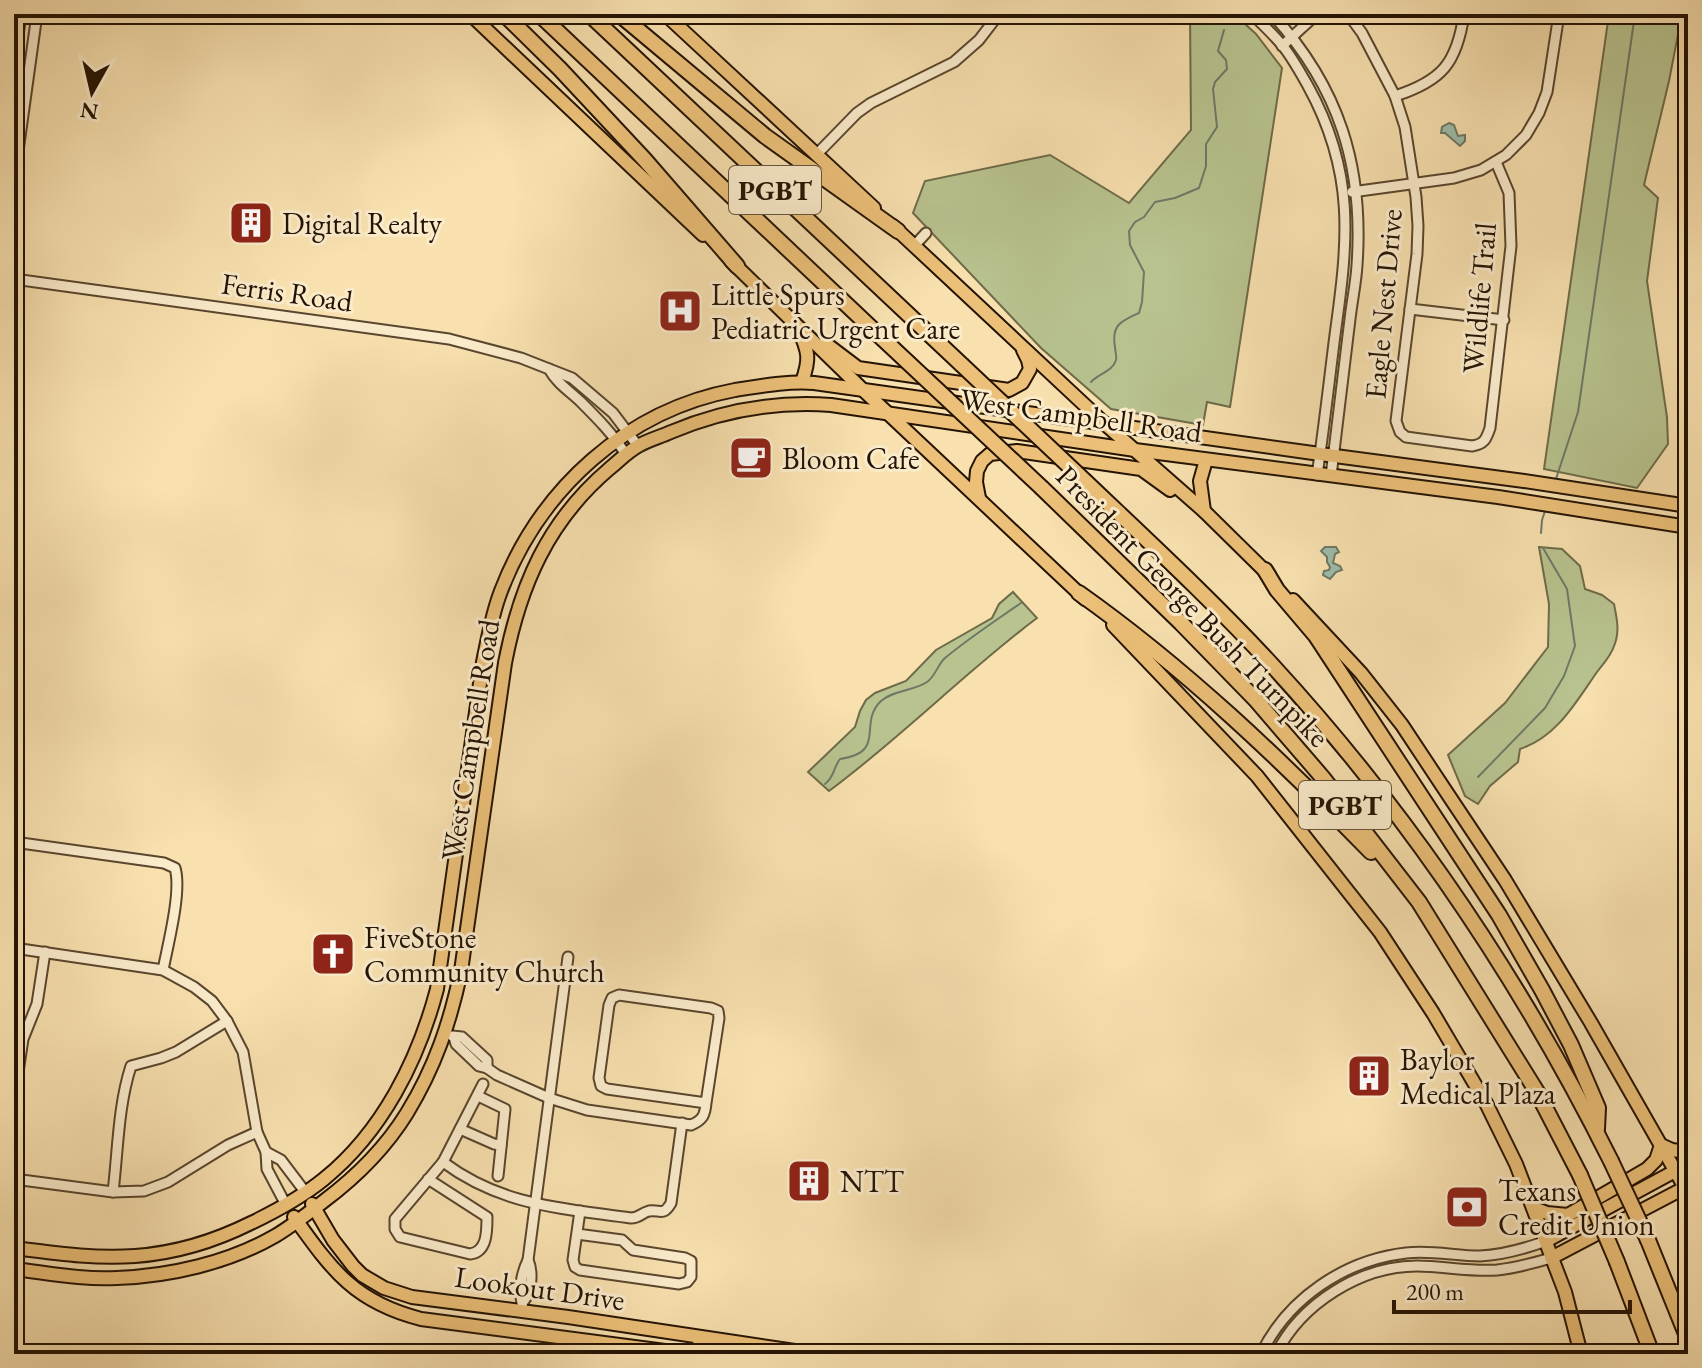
<svg xmlns="http://www.w3.org/2000/svg" width="1702" height="1368" font-family="'EB Garamond',serif">
	<rect width="100%" height="100%" fill="#f8e0af"/>
	<filter id="stains"><feTurbulence type="fractalNoise" baseFrequency=".0025" numOctaves="4"/><feColorMatrix values="0 0 0 0 .2 0 0 0 0 .09 0 0 0 0 .02 0 0 0 .5 -.17"/></filter>
	<radialGradient id="worn" r=".72"><stop offset=".6" stop-color="#630" stop-opacity="0"/><stop offset="1" stop-color="#630" stop-opacity=".3"/></radialGradient>
	<!-- green -->
	<g fill="#b8c38f" stroke="#6e6b49" stroke-width="2">
		<path d="M1190 14H1234L1256 34 1282 68 1230 407 1207 402 1203 425 1111 409 1041 348 913 213 925 181 1050 155 1129 203 1191 130Z"/>
		<path d="M1609 14H1682L1669 81 1644 185 1658 198 1647 281 1667 417 1668 444 1637 488 1544 469Z"/>
		<path d="M1539 547 1562 549 1580 566 1585 589 1602 595 1614 604C1617 619 1620 632 1614 646 1611 656 1603 664 1597 672 1576 702 1557 737 1520 749L1518 762 1490 786 1478 804 1465 796 1448 755 1505 703 1548 647 1549 604Z"/>
		<path d="M1013 592 1037 618C965 672 902 737 829 791L808 772 855 727 860 711 866 700 875 693 906 681 936 650 992 618 999 604Z"/>
	</g>
	<!-- water -->
	<g fill="#9dbdaa" stroke="#6d7967" stroke-width="2">
		<path d="M1449 123 1454 125 1458 136 1465 135V141L1460 146 1445 133H1441L1442 127Z"/>
		<path d="M1325 547H1336L1339 552 1335 554 1333 563 1340 566 1342 570 1336 572 1330 579 1323 575 1324 571 1329 570 1330 567 1327 562V557L1321 551Z"/>
	</g>
	<g fill="none" stroke-linecap="round" stroke-linejoin="round">
		<!-- stream -->
		<g stroke="#6d7967" stroke-width="2">
			<path d="M1091 382C1098 374 1113 371 1116 360 1117 357 1115 351 1115 347 1111 325 1121 321 1139 313L1142 302 1144 272 1130 245 1129 231 1135 222 1144 217 1155 202 1175 198 1199 188 1206 166V144L1217 127 1213 89 1215 82 1227 69 1226 60 1218 51 1224 30"/>
			<path d="M1555 482 1578 412 1635 14"/>
			<path d="M1541 533 1542 520 1545 511"/>
			<path d="M1478 777 1545 708 1564 676 1575 646 1567 589 1543 548"/>
			<path d="M825 784C835 776 833 768 840 759 888 752 857 724 881 701 893 690 914 691 927 682 935 677 938 664 945 658 969 638 995 621 1021 603"/>
		</g>
		<!-- minor casing -->
		<g stroke="#59462e" stroke-width="13">
			<g id="minor">
				<path d="M1252 14C1262 24 1273 34 1282 45 1292 57 1300 72 1308 86 1356 173 1348 241 1335 335 1329 382 1324 428 1317 475"/>
				<path d="M1272 14C1339 87 1364 166 1357 265 1356 283 1352 301 1350 319 1344 372 1337 424 1331 476"/>
				<path d="M1348 14 1362 33 1395 96 1405 127 1416 197 1418 226 1417 254 1396 421 1400 432 1406 437 1472 446C1484 444 1486 440 1490 428L1511 246 1509 193 1496 162"/>
				<path d="M1282 46 1317 14"/>
				<path d="M14 65 21 14"/>
				<path d="M1395 96C1442 81 1457 63 1464 14"/>
				<path d="M817 154 857 113 871 103 954 62 979 40 999 14"/>
				<path d="M14 180 37 14"/>
				<path d="M1352 192 1454 178 1481 170 1506 155 1526 135 1539 113 1547 92 1559 14"/>
				<path d="M914 246 926 233"/>
				<path d="M14 279 449 339 521 358 572 378 613 413 638 446"/>
				<path d="M1410 309 1504 320"/>
				<path d="M549 369C557 383 568 390 580 401 597 418 614 435 626 455"/>
				<path d="M14 842 164 863 175 868C182 891 168 944 163 970"/>
				<path d="M14 948 163 970 194 987 212 1001 227 1021 243 1052 257 1132 266 1152 267 1169 286 1205"/>
				<path d="M452 1036 462 1037 487 1060V1068"/>
				<path d="M454 1037 456 1044 479 1066 487 1068 497 1075 549 1098 587 1110 691 1125C703 1120 705 1115 706 1103L719 1018 718 1011 711 1008 619 995 612 998 609 1005 599 1078 601 1086 607 1089 706 1103"/>
				<path d="M478 1096 505 1109 498 1176"/>
				<path d="M14 1099 23 1039 37 1004 45 952"/>
				<path d="M460 1129 494 1144 501 1145"/>
				<path d="M266 1152 281 1160 306 1193"/>
				<path d="M443 1162C502 1206 561 1208 631 1218 640 1218 641 1213 649 1211 660 1209 663 1217 671 1203L682 1123"/>
				<path d="M14 1179 113 1192 144 1191 168 1182 228 1145 257 1132"/>
				<path d="M428 1179 487 1217C487 1232 487 1252 470 1254L400 1237 395 1229V1219L443 1162 483 1084"/>
				<path d="M113 1192C118 1151 118 1106 131 1066L161 1058 176 1052 227 1021"/>
				<path d="M577 1234 622 1240 633 1250 685 1258 691 1261V1277L687 1282 679 1284 580 1270 575 1267 573 1260 580 1211"/>
				<path d="M523 1302C532 1292 533 1271 528 1260"/>
				<path d="M522 1312C523 1307 522 1302 521 1297 519 1286 523 1270 528 1260L568 957"/>
				<path d="M1261 1354C1288 1298 1345 1260 1406 1253 1431 1250 1456 1256 1480 1256 1504 1255 1524 1249 1546 1241"/>
				<path d="M1276 1354C1301 1304 1360 1266 1417 1266 1443 1266 1470 1272 1497 1270 1516 1268 1534 1263 1551 1258"/>
			</g>
		</g>
		<!-- major casing -->
		<g stroke="#241303" stroke-width="16">
			<g id="major">
				<path d="M470 14 703 235"/>
				<path d="M665 14 874 208"/>
				<path d="M893 226 1105 424 1204 511 1269 575"/>
				<path d="M731 261 862 389 1085 599"/>
				<path d="M799 330C809 353 810 359 802 382"/>
				<path d="M825 343 858 368 1009 390 1022 383 1030 369 1028 360 1023 350"/>
				<path d="M979 498 976 482 977 471 982 461 990 454 1017 451 1141 469 1170 490"/>
				<path d="M1204 511 1200 481 1206 460"/>
				<path d="M1293 600 1361 673 1402 725 1449 796 1505 880 1591 1023 1688 1193"/>
				<path d="M1113 625 1257 776 1380 932 1433 1013 1486 1103 1516 1164 1565 1292 1581 1354"/>
				<path d="M312 1204 333 1240 353 1266 362 1275 384 1288 412 1297 568 1317 815 1354"/>
				<path d="M1534 1208 1547 1213 1568 1215 1647 1169 1656 1160 1661 1145 1672 1150 1688 1152"/>
				<path d="M294 1217C332 1270 354 1302 421 1319L688 1354"/>
				<path d="M1546 1241 1688 1164"/>
				<path d="M14 1248C54 1253 94 1259 135 1256 176 1253 215 1241 251 1223 276 1211 302 1197 324 1179 382 1132 418 1061 437 989L483 662C488 638 492 614 501 591 540 489 627 410 735 390 761 386 788 381 814 383L1320 454 1524 481 1688 506"/>
				<path d="M1551 1258 1688 1186"/>
				<path d="M14 1269C48 1273 83 1280 117 1278 170 1276 228 1263 275 1236 292 1226 308 1213 324 1201 356 1177 386 1147 407 1113 435 1067 450 1023 461 971L505 663C520 585 548 521 609 469 618 462 627 452 638 446 648 440 660 437 671 432 723 410 775 401 831 405L1135 450 1498 497 1688 527"/>
				<path d="M698 1354 700 1337"/>
			</g>
		</g>
		<!-- highway casing -->
		<g stroke="#241303" stroke-width="18">
			<g id="highway">
				<path d="M504 14 560 69 645 160 737 266"/>
				<path d="M539 14 883 339"/>
				<path d="M589 14 962 365"/>
				<path d="M619 14 765 136 898 231"/>
				<path d="M1086 482C1149 542 1213 601 1272 665 1408 813 1521 981 1611 1161"/>
				<path d="M1042 488 1181 623 1255 699 1323 778 1419 902 1537 1092 1580 1175"/>
				<path d="M1265 570 1277 590 1316 636 1499 915 1542 990 1571 1045 1598 1108 1597 1129"/>
				<path d="M1079 593C1185 668 1280 759 1371 852"/>
				<path d="M1648 1240 1688 1339"/>
				<path d="M1617 1262 1652 1354"/>
			</g>
		</g>
		<!-- minor -->
		<use href="#minor" stroke="#faebcb" stroke-width="9"/>
		<!-- major -->
		<use href="#major" stroke="#ecc078" stroke-width="12"/>
		<!-- highway -->
		<use href="#highway" stroke="#ecc078" stroke-width="14"/>
		<!-- highway-bridge casing -->
		<g stroke="#241303" stroke-width="18" stroke-linecap="butt">
			<g id="highway-bridge">
				<path d="M883 339 1042 488"/>
				<path d="M962 365 1086 482"/>
				<path d="M1611 1161 1648 1240"/>
				<path d="M1580 1175 1617 1262"/>
			</g>
		</g>
		<!-- highway-bridge -->
		<use href="#highway-bridge" stroke="#ecc078" stroke-width="14"/>
	</g>
	<!-- icons -->
	<defs>
		<g id="building-square" transform="scale(2.3)"><rect x="-9" y="-9" width="18" height="18" rx="4" fill="#8f2418" stroke="#faebcb"/><path d="M-4-6H4V6H1V3H-1V6H-4ZM-2.5-4.3h1.7v1.8h-1.7ZM.8-4.3h1.7v1.8H.8ZM-2.5-1h1.7V.8h-1.7ZM.8-1h1.7V.8H.8Z" fill="#fff"/></g>
		<g id="hospital-square" transform="scale(2.3)"><rect x="-9" y="-9" width="18" height="18" rx="4" fill="#8f2418" stroke="#faebcb"/><path d="M-5-5h3v3.5h4V-5h3V5h-3V1.5h-4V5h-3Z" fill="#fff"/></g>
		<g id="cafe-square" transform="scale(2.3)"><rect x="-9" y="-9" width="18" height="18" rx="4" fill="#8f2418" stroke="#faebcb"/><path d="M-5.5-4.5H6V0H3Q3 3.5 0 3.5H-2.5Q-5.5 3.5-5.5 0ZM3-3.2v2h1.7v-2ZM-6 4.5H4V6H-6Z" fill="#fff"/></g>
		<g id="church-square" transform="scale(2.3)"><rect x="-9" y="-9" width="18" height="18" rx="4" fill="#8f2418" stroke="#faebcb"/><path d="M-1.2-6h2.4v3.5h3.3v2.4h-3.3V6h-2.4V-.1h-3.3v-2.4h3.3Z" fill="#fff"/></g>
		<g id="bank-square" transform="scale(2.3)"><rect x="-9" y="-9" width="18" height="18" rx="4" fill="#8f2418" stroke="#faebcb"/><path d="M-6-4H6V4H-6ZM0-2.3a2.3 2.3 0 1 0 0 4.6a2.3 2.3 0 1 0 0-4.6Z" fill="#fff"/></g>
	</defs>
	<g fill-rule="evenodd">
		<use href="#building-square" x="251" y="223"/>
		<use href="#hospital-square" x="680" y="311"/>
		<use href="#cafe-square" x="751" y="458"/>
		<use href="#church-square" x="333" y="954"/>
		<use href="#building-square" x="1369" y="1076"/>
		<use href="#building-square" x="809" y="1181"/>
		<use href="#bank-square" x="1467" y="1207"/>
	</g>
	<g text-anchor="middle" dominant-baseline="central" stroke-width="6" stroke-linejoin="round" paint-order="stroke">
		<!-- shield labels -->
		<g fill="#faebcb" stroke="#64543f" stroke-width="2">
			<rect x="729" y="166" width="92" height="48" rx="6"/>
			<rect x="1299" y="781" width="92" height="48" rx="6"/>
		</g>
		<g font-size="28" font-weight="bold" fill="#241303">
			<text x="775" y="190">PGBT</text>
			<text x="1345" y="805">PGBT</text>
		</g>
		<!-- poi labels -->
		<g font-size="30" fill="#241303" stroke="#faebcb" text-anchor="start">
			<text x="282" y="223">Digital Realty</text>
			<text x="711" y="294">Little Spurs<tspan x="711" dy="34">Pediatric Urgent Care</tspan></text>
			<text x="782" y="458">Bloom Cafe</text>
			<text x="364" y="937">FiveStone<tspan x="364" dy="34">Community Church</tspan></text>
			<text x="1400" y="1059">Baylor<tspan x="1400" dy="34">Medical Plaza</tspan></text>
			<text x="840" y="1181">NTT</text>
			<text x="1498" y="1190">Texans<tspan x="1498" dy="34">Credit Union</tspan></text>
		</g>
		<!-- street labels -->
		<g font-size="30" fill="#241303" stroke="#faebcb">
			<text transform="translate(287 292) rotate(8)">Ferris Road</text>
			<text transform="translate(1479 298) rotate(-85)">Wildlife Trail</text>
			<text transform="translate(1383 304) rotate(-85)">Eagle Nest Drive</text>
			<text transform="translate(1081 415) rotate(8)">West Campbell Road</text>
			<text transform="translate(1193 606) rotate(46)">President George Bush Turnpike</text>
			<text transform="translate(470 740) rotate(-81)">West Campbell Road</text>
			<text transform="translate(540 1288) rotate(8)">Lookout Drive</text>
		</g>
	</g>
	<!-- margin -->
	<rect width="1702" height="1368" fill="none" stroke="#f8e0af" stroke-width="48"/>
	<rect x="16" y="16" width="1670" height="1336" fill="none" stroke="#241303" stroke-width="4"/>
	<rect x="24" y="24" width="1654" height="1320" fill="none" stroke="#241303" stroke-width="2"/>
	<!-- north arrow -->
	<g transform="translate(92 92) rotate(188)" stroke="#faebcb" stroke-width="6" paint-order="stroke">
	<path d="M0-6L14 30L0 20L-14 30Z" fill="#241303"/>
	<text y="-12" font-size="22" font-weight="bold" text-anchor="middle" fill="#241303">N</text>
	</g>
	<!-- scale -->
	<path d="M1394 1300v12h236v-12" fill="none" stroke="#241303" stroke-width="4"/>
	<text x="1406" y="1300" font-size="24" fill="#241303" stroke="#faebcb" stroke-width="6" paint-order="stroke">200 m</text>
	<rect width="100%" height="100%" filter="url(#stains)"/>
	<rect width="100%" height="100%" fill="url(#worn)"/>
</svg>
